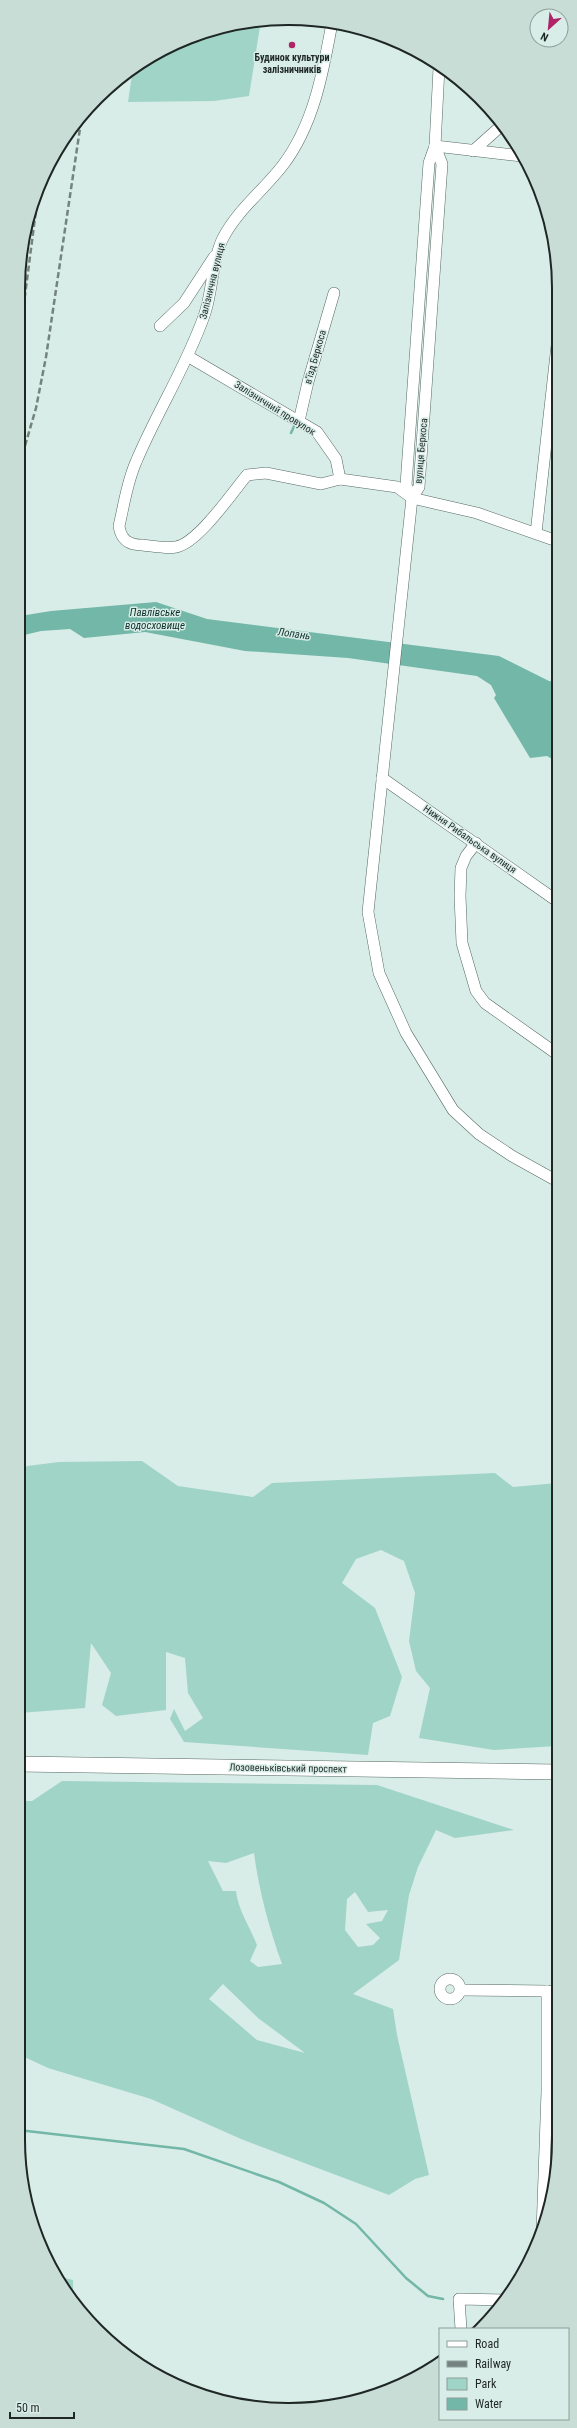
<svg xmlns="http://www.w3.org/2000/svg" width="577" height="2428" font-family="'Roboto Condensed',sans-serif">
	<rect width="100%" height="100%" fill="#d8ede7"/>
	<!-- green -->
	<g fill="#a0d4c7" fill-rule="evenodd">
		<path d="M261 20 249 96 214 101 128 102 133 68 169 46 219 27Z"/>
		<path d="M142 1461 178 1486 253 1497 272 1483 495 1473 513 1487 557 1483V1746L494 1750 419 1738 430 1688 416 1671 409 1641 415 1593 404 1561 381 1550 356 1559 342 1583 375 1608 402 1677 390 1716 373 1723 368 1755 184 1742 170 1719 174 1709 185 1731 203 1718 188 1693 185 1658 166 1652V1710L116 1716 102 1705 111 1673 91 1643 85 1708 19 1713V1477L27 1466 59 1462Z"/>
		<path d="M62 1781 377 1785 514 1830 455 1838 436 1830 418 1867 409 1895 399 1960 353 1994 393 2009 397 2035 429 2175 415 2179 389 2195 241 2139 151 2099 48 2068 18 2054V1801H32ZM254 1853C259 1891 269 1928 282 1964L258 1967 250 1961 257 1945C250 1927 238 1910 236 1891H223L208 1861 226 1863ZM355 1892 368 1912 388 1910 382 1921 366 1924 380 1938 373 1945 358 1947 345 1930 347 1899ZM223 1984 258 2018 305 2053 257 2040 209 1999Z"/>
		<path d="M60 2277 73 2280V2299Z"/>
	</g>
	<!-- water -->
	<path fill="#72b7a7" d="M156 602 207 619 499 656 549 681 557 682V762L547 756 530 758 494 698 496 695 491 685 477 676 348 658 245 651 145 632 84 638 70 629 41 631 20 636V616L51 611Z"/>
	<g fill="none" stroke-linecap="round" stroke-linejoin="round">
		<!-- stream -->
		<g stroke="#72b7a7" stroke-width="2.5">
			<path d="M291 433 296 422"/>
			<path d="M18 2130 184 2149 279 2182 324 2203 356 2224 406 2278 428 2296 443 2299"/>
		</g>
		<!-- minor casing -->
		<g stroke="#566964" stroke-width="12">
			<g id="minor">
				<path d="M332 23C323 72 314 124 283 165 264 190 236 211 222 240 211 264 213 292 204 316 186 367 157 412 136 462 127 482 124 505 119 526 121 540 129 545 142 545 153 546 166 549 176 547 198 543 232 493 247 475L266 473 321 484 340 479 397 487 412 498 477 513 557 541"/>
				<path d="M439 68 435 146 429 163 406 485 412 498 368 912 379 973 406 1033 453 1110 479 1134 512 1156 557 1181"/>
				<path d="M435 146 522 156"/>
				<path d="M473 151 501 126"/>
				<path d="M160 326 184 303 214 257"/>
				<path d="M189 357 317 432 336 459 340 479"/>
				<path d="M299 421 308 382 334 293"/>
				<path d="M412 498 419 487 442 164 435 146"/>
				<path d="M536 533 557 345"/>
				<path d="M382 778 557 901"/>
				<path d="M476 843 466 856 461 868 460 896 462 943 476 991 485 1003 557 1054"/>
				<circle cx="450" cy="1989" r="10"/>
				<path d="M461 1990 547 1991"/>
				<path d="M542 2232 547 2092V1991L557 1992"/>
				<path d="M461 2329 459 2299 505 2300"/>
			</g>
		</g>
		<!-- highway casing -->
		<g stroke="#566964" stroke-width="16">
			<path id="highway" d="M18 1764 557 1772"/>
		</g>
		<!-- minor -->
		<use href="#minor" stroke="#fff" stroke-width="11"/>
		<!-- highway -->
		<use href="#highway" stroke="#fff" stroke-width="15"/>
		<!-- rail -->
		<g stroke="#75837f" stroke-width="2.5" stroke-dasharray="6 3" stroke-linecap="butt">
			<path d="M20 278 28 221"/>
			<path d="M20 334 39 187"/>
			<path d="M20 463 36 408 46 357 82 115"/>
		</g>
	</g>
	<!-- markers -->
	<circle fill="#ae2466" stroke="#d8ede7" stroke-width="1.5" cx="292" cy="45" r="4"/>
	<g text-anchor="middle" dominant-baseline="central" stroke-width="3" stroke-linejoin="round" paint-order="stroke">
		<!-- poi labels -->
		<g font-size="10" font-weight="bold" fill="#1f2725" stroke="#d8ede7">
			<text x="292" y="57">Будинок культури<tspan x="292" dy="12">залізничників</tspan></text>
		</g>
		<!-- street labels -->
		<g font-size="10" fill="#1f2725" stroke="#d8ede7">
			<text transform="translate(212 281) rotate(-76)">Залізнична вулиця</text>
			<text transform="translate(315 357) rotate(-74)">в’їзд Беркоса</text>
			<text transform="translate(275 408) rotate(32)">Залізничний провулок</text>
			<text transform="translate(421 451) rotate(-85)">вулиця Беркоса</text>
			<text transform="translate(470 839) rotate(35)">Нижня Рибальська вулиця</text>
			<text transform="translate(288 1768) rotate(1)">Лозовеньківський проспект</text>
		</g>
		<!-- water labels -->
		<g font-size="11" font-style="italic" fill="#0e3029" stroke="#d8ede7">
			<text x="155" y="612">Павлівське<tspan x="155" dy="13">водосховище</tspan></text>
			<text transform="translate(294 634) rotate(8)">Лопань</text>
		</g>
	</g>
	<!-- crop -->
	<path d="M0 0H577V2428H0ZM288 25H289A263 263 0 0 1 552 288V2140A263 263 0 0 1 289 2403H288A263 263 0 0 1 25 2140V288A263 263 0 0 1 288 25Z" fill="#c9ddd7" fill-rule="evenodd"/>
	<path fill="none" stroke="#1f2725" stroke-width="2" d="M288 25H289A263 263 0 0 1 552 288V2140A263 263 0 0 1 289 2403H288A263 263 0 0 1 25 2140V288A263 263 0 0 1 288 25Z"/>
	<!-- legend -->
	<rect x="439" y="2328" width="130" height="92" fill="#d8ede7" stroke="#8e9e99"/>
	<rect x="447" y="2341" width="20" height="6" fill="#ffffff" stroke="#8e9e99"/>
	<text x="475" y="2348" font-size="12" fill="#1f2725">Road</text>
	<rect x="447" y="2361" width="20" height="6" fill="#75837f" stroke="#8e9e99"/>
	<text x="475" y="2368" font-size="12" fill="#1f2725">Railway</text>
	<rect x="447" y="2378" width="20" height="12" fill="#a0d4c7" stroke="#8e9e99"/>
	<text x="475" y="2388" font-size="12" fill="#1f2725">Park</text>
	<rect x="447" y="2398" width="20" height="12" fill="#72b7a7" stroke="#8e9e99"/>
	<text x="475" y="2408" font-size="12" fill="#1f2725">Water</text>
	<!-- north arrow -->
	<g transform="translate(549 28) rotate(207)"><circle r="19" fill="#d8ede7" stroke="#8e9e99"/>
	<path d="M0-3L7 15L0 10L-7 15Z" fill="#ae2466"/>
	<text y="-6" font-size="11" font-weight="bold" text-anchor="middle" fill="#1f2725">N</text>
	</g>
	<!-- scale -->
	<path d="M10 2412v6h64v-6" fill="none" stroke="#1f2725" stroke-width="2"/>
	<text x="16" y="2412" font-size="12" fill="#1f2725" stroke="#d8ede7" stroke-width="3" paint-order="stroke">50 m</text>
</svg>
